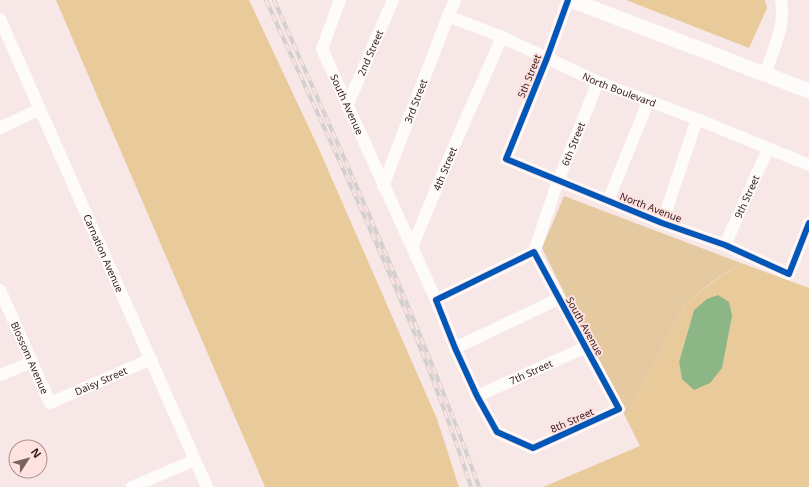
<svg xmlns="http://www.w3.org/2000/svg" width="809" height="487" font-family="'Noto Sans',sans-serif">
	<rect width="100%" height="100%" fill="#f7e8e7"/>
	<!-- green -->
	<path fill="#e5caa1" d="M564 196 741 263 713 281 685 305 626 418 542 248Z"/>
	<!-- forest -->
	<g fill="#e9ca9a" fill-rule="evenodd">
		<path d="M56 0H249L318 147 437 419 459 487H265Z"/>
		<path d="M626 0H765L767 8 749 48Z"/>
		<path d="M741 263 809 288V487H543L640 446 626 418 685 305 714 281ZM694 310 682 379 679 362Z"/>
	</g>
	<!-- water -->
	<path fill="#8db686" d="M718 295 729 302 732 316 722 368 710 383 694 390 682 379 679 362 694 310 707 299Z"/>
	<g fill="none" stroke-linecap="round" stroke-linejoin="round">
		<!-- minor -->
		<g stroke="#fefcfb" stroke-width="12">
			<path id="s1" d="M340 0 322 49 412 247"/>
			<path id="s2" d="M455 0 448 16 502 37 598 82 697 119 809 165"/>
			<path d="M568 0 547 58 506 159 662 223 725 245 789 274 809 223"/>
			<path id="s3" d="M0 19 207 487"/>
			<path d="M765 74C773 50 786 26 781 0"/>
			<path id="s4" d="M347 106 393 0"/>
			<path d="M0 128 40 109"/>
			<path id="s5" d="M383 186 448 16"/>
			<path d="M608 201 648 102"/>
			<path d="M662 223 697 119"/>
			<path id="s6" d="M725 245 768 149"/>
			<path d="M534 252 619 409 533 448 497 432 477 396 455 348 436 300Z"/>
			<path id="s7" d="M534 252 558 181 598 82"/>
			<path id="s8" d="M0 290 50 403 151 359"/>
			<path id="s9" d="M436 300 412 247 457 139 502 37"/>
			<path d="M455 348 558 299"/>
			<path d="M0 375 32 362"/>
			<path id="s10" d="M477 396 586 347"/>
			<path d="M132 487 195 460"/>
		</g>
		<!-- major -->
		<path stroke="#fefcfb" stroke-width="15" d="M571 0 809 91"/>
		<!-- rail casing -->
		<g stroke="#d5d0d0" stroke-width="4">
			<g id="rail">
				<path d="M266 0C338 160 417 320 471 487"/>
				<path d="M274 0C345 161 419 321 479 487"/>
			</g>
		</g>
		<!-- rail -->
		<use href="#rail" stroke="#fee2e0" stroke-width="2.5" stroke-dasharray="8" stroke-linecap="butt"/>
		<!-- cycleway casing -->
		<g stroke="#fee2e0" stroke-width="8">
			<g id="cycleway">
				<path d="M568 0 547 58 506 159 662 223 725 245 789 274 809 223"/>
				<path d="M534 252 619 409 533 448 497 432 477 396 455 348 436 300Z"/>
			</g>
		</g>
		<!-- cycleway -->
		<use href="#cycleway" stroke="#0057b8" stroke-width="6"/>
	</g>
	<g text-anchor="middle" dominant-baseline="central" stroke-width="4" stroke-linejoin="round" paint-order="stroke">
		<!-- street labels -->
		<g font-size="10" fill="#331b1a" stroke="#fee2e0">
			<text stroke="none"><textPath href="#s4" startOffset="58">2nd Street</textPath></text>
			<text transform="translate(529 76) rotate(-68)">5th Street</text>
			<text stroke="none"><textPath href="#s2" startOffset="204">North Boulevard</textPath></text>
			<text stroke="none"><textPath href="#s5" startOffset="91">3rd Street</textPath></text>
			<text stroke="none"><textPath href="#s1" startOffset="113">South Avenue</textPath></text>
			<text stroke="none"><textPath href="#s7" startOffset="115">6th Street</textPath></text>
			<text stroke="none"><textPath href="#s9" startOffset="143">4th Street</textPath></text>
			<text stroke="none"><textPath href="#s6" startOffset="53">9th Street</textPath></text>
			<text transform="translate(651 207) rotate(21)">North Avenue</text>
			<text stroke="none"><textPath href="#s3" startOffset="256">Carnation Avenue</textPath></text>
			<text transform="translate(585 326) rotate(61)">South Avenue</text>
			<text stroke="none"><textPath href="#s8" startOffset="74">Blossom Avenue</textPath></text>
			<text stroke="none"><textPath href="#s10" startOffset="59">7th Street</textPath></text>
			<text stroke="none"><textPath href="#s8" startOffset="179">Daisy Street</textPath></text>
			<text transform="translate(572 420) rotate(-24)">8th Street</text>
		</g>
	</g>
	<!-- north arrow -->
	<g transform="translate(28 459) rotate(54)"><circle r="19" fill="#fee2e0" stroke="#ad9291"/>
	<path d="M0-3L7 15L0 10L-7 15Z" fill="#786362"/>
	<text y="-6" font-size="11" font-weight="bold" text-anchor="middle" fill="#331b1a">N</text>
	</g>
</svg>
